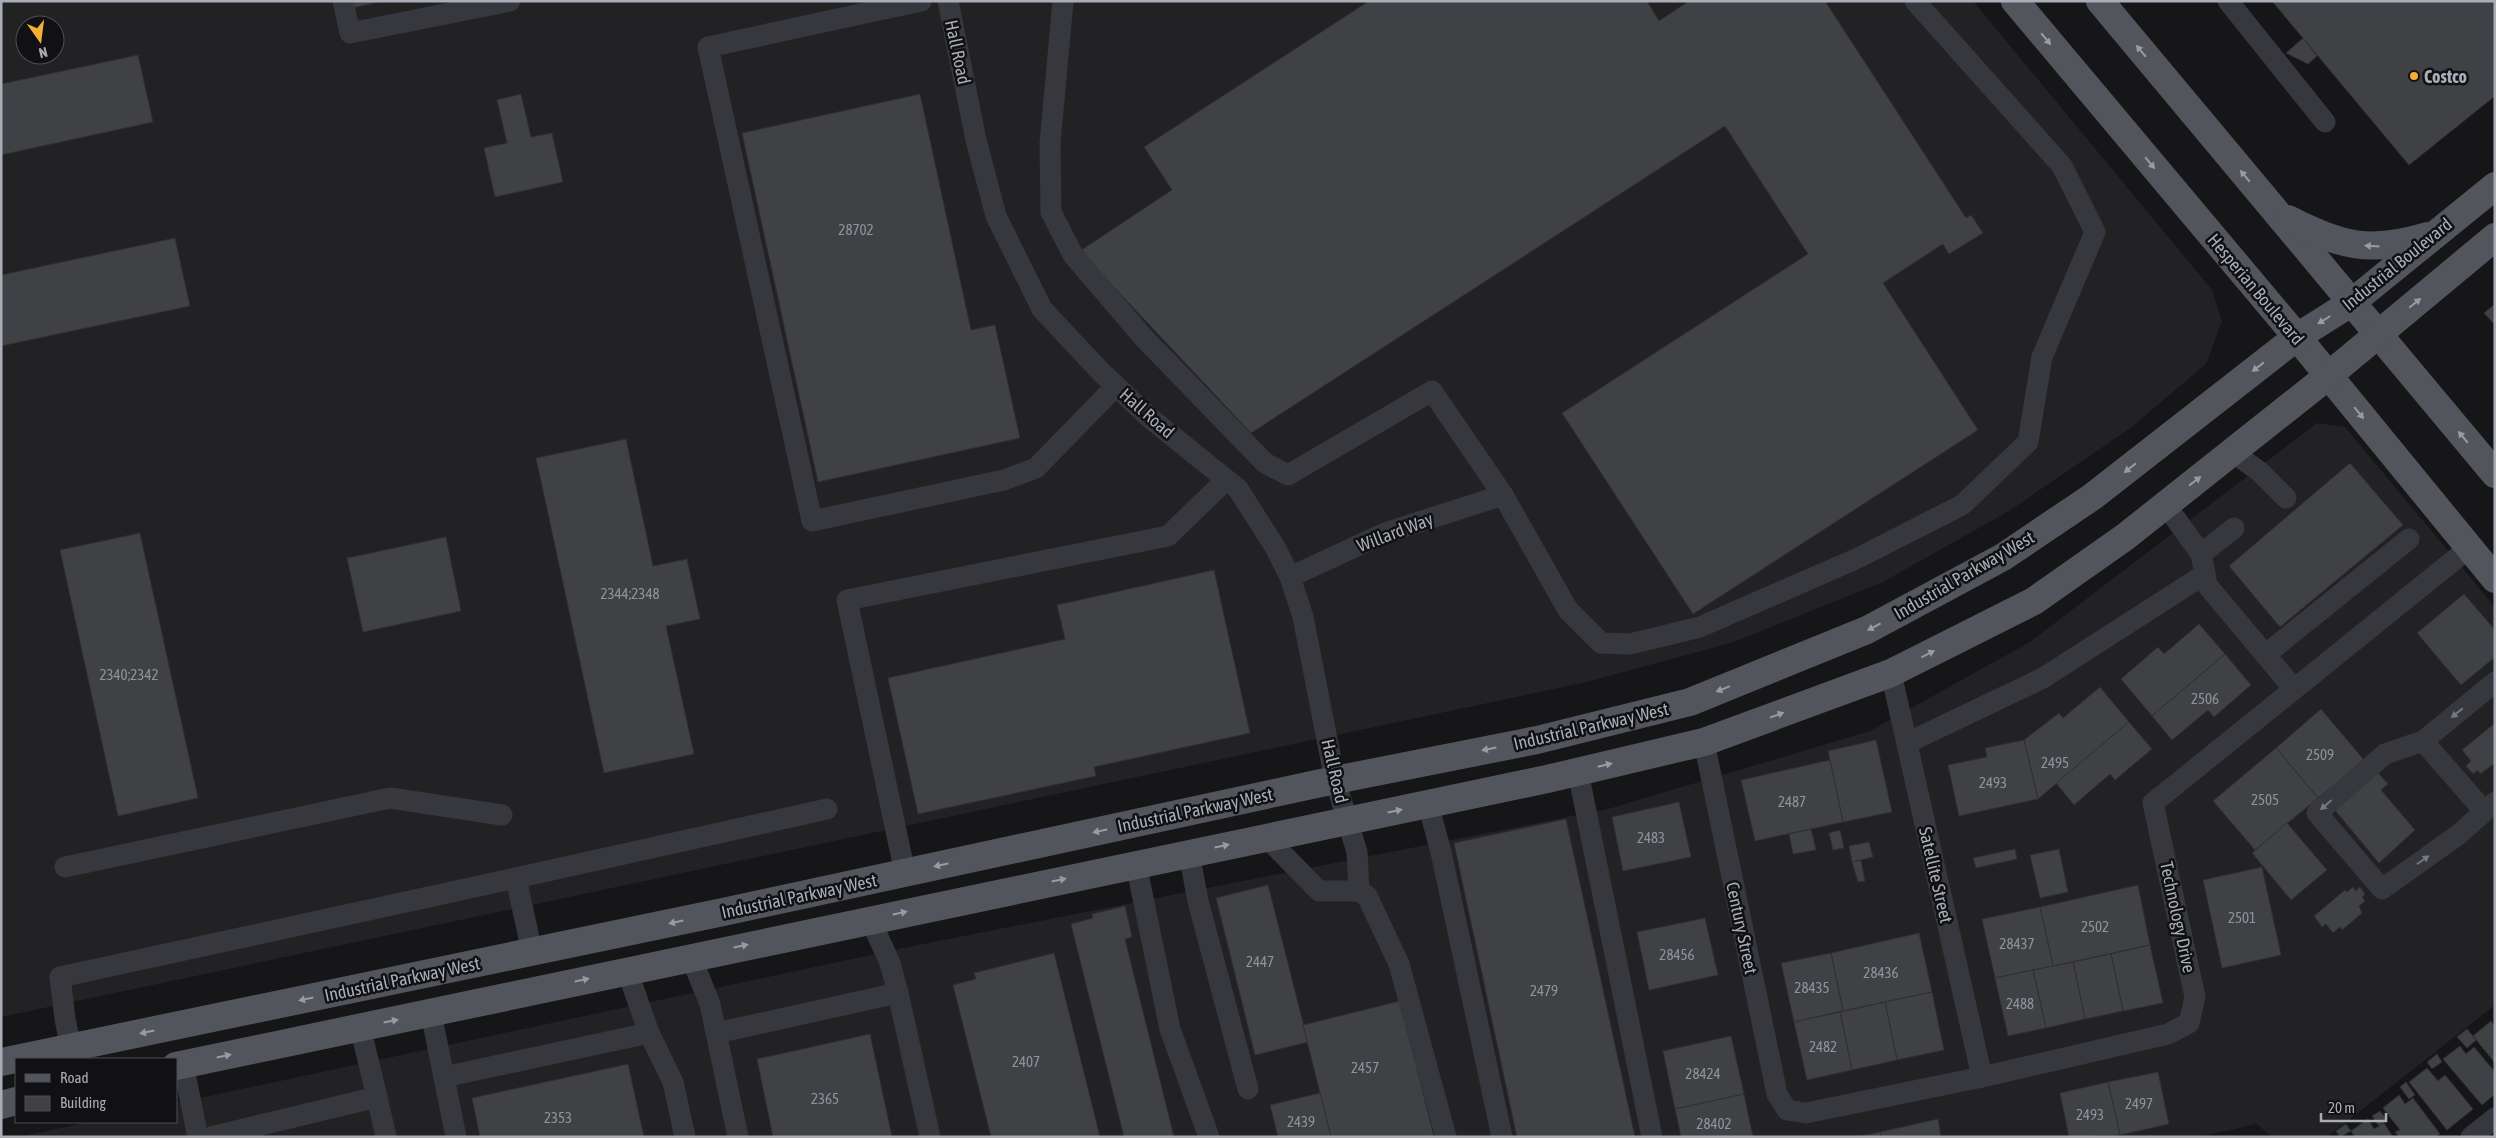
<svg xmlns="http://www.w3.org/2000/svg" width="2496" height="1138" font-family="'Asap Condensed',sans-serif">
	<rect width="100%" height="100%" fill="#161618"/>
	<!-- built -->
	<g fill="#222225" fill-rule="evenodd">
		<path d="M1 1H1973L2212 290 2222 321 2206 364 2129 429 2009 511 1883 582 1734 642 1587 682 1 1017ZM25 25H55V55H25Z"/>
		<path d="M2317 423 2345 427 2495 607V1005L2327 1137H2272L2257 1124 2198 1137H18L89 1122H176V1103L913 946 1608 809 1870 731 2030 642Z"/>
	</g>
	<!-- building -->
	<g fill="#404145" stroke="#303034">
		<path d="M350 1H383L352 8Z"/>
		<path d="M1369 1H1647L1659 21 1689 1H1825L1966 218 1971 215 1983 233 1949 254 1943 244 1883 283 1978 430 1693 614 1562 413 1808 254 1725 126 1251 433 1080 251 1172 190 1144 147Z"/>
		<path d="M2272 1H2495V96L2409 165Z"/>
		<path d="M2303 38 2317 56 2308 64 2286 53Z"/>
		<path d="M138 55 153 122 1 155V84Z"/>
		<path d="M521 94 531 137 552 133 563 182 495 197 484 148 507 143 497 100Z"/>
		<path d="M920 94 971 330 995 325 1020 438 818 482 742 133Z"/>
		<path d="M175 238 190 306 1 346V275Z"/>
		<path d="M2495 304V325L2484 313Z"/>
		<path d="M626 439 653 566 687 559 700 619 666 626 694 754 604 773 536 458Z"/>
		<path d="M2350 463 2403 525 2280 627 2229 566Z"/>
		<path d="M140 533 198 798 118 816 60 550Z"/>
		<path d="M446 537 461 611 363 632 347 558Z"/>
		<path d="M1214 570 1250 733 1094 767 1096 776 918 814 888 678 1065 639 1057 605Z"/>
		<path d="M2464 594 2495 630V657L2461 685 2417 633Z"/>
		<path d="M2199 624 2225 654 2152 716 2121 679 2158 647 2164 654Z"/>
		<path d="M2225 654 2251 685 2214 717 2208 710 2172 740 2152 716Z"/>
		<path d="M2100 687 2129 722 2038 799 2024 740 2059 713 2063 718Z"/>
		<path d="M2321 709 2364 760 2318 798 2276 748Z"/>
		<path d="M2129 722 2152 749 2115 780 2110 774 2074 805 2056 783Z"/>
		<path d="M2495 723V763L2480 774 2478 770 2473 774 2466 766 2471 761 2462 750Z"/>
		<path d="M1876 740 1892 812 1843 822 1828 751Z"/>
		<path d="M2024 740 2038 799 1959 816 1948 765 1987 757 1985 748Z"/>
		<path d="M2276 748 2318 798 2255 850 2213 801Z"/>
		<path d="M1830 760 1843 822 1755 841 1741 780Z"/>
		<path d="M2378 773 2388 784 2381 790 2415 830 2379 863 2334 809Z"/>
		<path d="M1679 802 1691 857 1623 871 1612 817Z"/>
		<path d="M1566 819 1635 1137H1517L1454 843Z"/>
		<path d="M2287 823 2327 870 2291 900 2252 853Z"/>
		<path d="M1811 829 1816 850 1793 854 1789 834Z"/>
		<path d="M1840 830 1844 848 1833 850 1829 833Z"/>
		<path d="M1869 842 1873 857 1852 862 1849 846Z"/>
		<path d="M2015 849 2017 859 1976 868 1973 858Z"/>
		<path d="M2059 849 2068 892 2040 898 2030 855Z"/>
		<path d="M1861 860 1865 881 1858 882 1852 862Z"/>
		<path d="M2262 867 2281 955 2222 968 2203 880Z"/>
		<path d="M1268 885 1308 1042 1255 1055 1216 898Z"/>
		<path d="M2138 885 2150 945 2053 966 2040 907Z"/>
		<path d="M2353 887 2356 891 2360 887 2365 894 2362 897 2365 901 2359 906 2362 913 2342 930 2340 927 2333 933 2326 924 2322 927 2314 916 2345 890 2347 892Z"/>
		<path d="M1125 906 1132 937 1125 939 1174 1137H1124L1071 924 1093 918 1092 914Z"/>
		<path d="M2040 907 2053 966 1995 978 1982 919Z"/>
		<path d="M1705 918 1718 975 1649 990 1637 932Z"/>
		<path d="M1919 933 1932 992 1843 1011 1831 953Z"/>
		<path d="M2150 945 2163 1003 2123 1011 2111 954Z"/>
		<path d="M1054 953 1100 1137H991L953 985 976 979 974 973Z"/>
		<path d="M1831 953 1843 1011 1794 1022 1781 963Z"/>
		<path d="M2111 954 2123 1011 2085 1019 2073 962Z"/>
		<path d="M2073 962 2085 1019 2046 1028 2033 970Z"/>
		<path d="M2033 970 2046 1028 2008 1036 1995 978Z"/>
		<path d="M1932 992 1944 1050 1897 1060 1885 1002Z"/>
		<path d="M1400 1001 1434 1137H1331L1303 1025Z"/>
		<path d="M1885 1002 1897 1060 1852 1070 1840 1012Z"/>
		<path d="M1840 1012 1852 1070 1807 1080 1794 1022Z"/>
		<path d="M2491 1021 2495 1027V1063L2473 1036Z"/>
		<path d="M2467 1029 2476 1040 2467 1048 2457 1037Z"/>
		<path d="M870 1034 892 1137H773L757 1059Z"/>
		<path d="M1731 1036 1744 1094 1675 1109 1663 1051Z"/>
		<path d="M2460 1046 2466 1054 2474 1047 2495 1072V1094L2482 1105 2443 1059Z"/>
		<path d="M2437 1054 2442 1062 2432 1069 2427 1062Z"/>
		<path d="M628 1064 644 1137H480L472 1098Z"/>
		<path d="M2427 1068 2438 1081 2445 1075 2473 1109 2447 1130 2409 1082Z"/>
		<path d="M2158 1072 2169 1124 2120 1135 2108 1082Z"/>
		<path d="M2108 1082 2120 1135 2069 1137 2060 1093Z"/>
		<path d="M2406 1082 2415 1095 2409 1099 2400 1087Z"/>
		<path d="M1320 1093 1331 1137H1278L1270 1105Z"/>
		<path d="M1744 1094 1753 1137H1681L1675 1109Z"/>
		<path d="M2399 1095 2405 1104 2413 1098 2440 1134 2436 1137H2399L2395 1132 2400 1130 2383 1108Z"/>
		<path d="M2380 1111 2387 1120 2379 1126 2372 1116Z"/>
		<path d="M1938 1119 1941 1137H1881L1880 1132Z"/>
		<path d="M2368 1119 2374 1129 2384 1123 2393 1137H2355L2351 1131Z"/>
		<path d="M2346 1124 2351 1131 2340 1137 2336 1131Z"/>
		<path d="M1880 1132 1881 1137H1856Z"/>
	</g>
	<g fill="none" stroke-linecap="round" stroke-linejoin="round">
		<!-- minor -->
		<g stroke="#37383d" stroke-width="21">
			<path d="M343 1 350 33 510 1"/>
			<path d="M921 1 708 47 812 521 1004 480 1036 468 1116 386"/>
			<path d="M948 1 976 140 996 216 1042 309 1100 371 1150 418 1238 489 1275 547 1290 577 1303 617 1335 780 1357 852 1359 891"/>
			<path d="M1063 1 1050 143 1051 212 1073 255 1144 338 1265 463 1288 475 1432 391 1503 495 1568 610 1601 643 1630 644 1700 627 1858 558 1962 505 2028 442 2042 357 2095 232 2062 166 1915 1"/>
			<path d="M2228 1 2325 122"/>
			<path d="M2232 452 2259 471 2286 498"/>
			<path d="M2165 504 2201 554 2207 585 2294 689"/>
			<path d="M2201 554 2234 528"/>
			<path d="M1290 577 1385 533 1503 495"/>
			<path d="M2265 655 2409 539"/>
			<path d="M1891 673 1982 1077"/>
			<path d="M2495 682 2423 741 2385 754 2317 813 2382 889 2458 835 2495 802"/>
			<path d="M2423 741 2484 811"/>
			<path d="M1704 742 1777 1094 1787 1110 1806 1113 1982 1077 2168 1034 2189 1023 2195 997 2153 803 2469 548"/>
			<path d="M1907 743 2043 678 2205 574"/>
			<path d="M1578 772 1652 1137"/>
			<path d="M1428 804 1441 852 1502 1137"/>
			<path d="M1266 837 1319 891H1359L1367 896 1399 964 1446 1137"/>
			<path d="M1189 853 1198 901 1248 1089"/>
			<path d="M1136 864 1170 1029 1209 1137"/>
			<path d="M65 867 390 798 502 815"/>
			<path d="M905 873 847 600 1168 536 1226 480"/>
			<path d="M516 878 827 809"/>
			<path d="M691 957 710 1004 738 1137"/>
			<path d="M627 970 649 1033"/>
			<path d="M898 993 930 1137"/>
			<path d="M431 1013 456 1137"/>
			<path d="M716 1033 898 993 890 963 870 919"/>
			<path d="M71 1048 65 1019 60 977 516 878 532 952"/>
			<path d="M183 1064 198 1137"/>
			<path d="M444 1077 649 1033 673 1082 685 1137"/>
			<path d="M377 1097 386 1137"/>
			<path d="M211 1137 377 1097 360 1027"/>
			<path d="M2471 1137 2495 1118"/>
		</g>
		<!-- major -->
		<g stroke="#53555c" stroke-width="28">
			<path d="M2015 1 2297 337 2495 579"/>
			<path d="M2100 1 2495 474"/>
			<path d="M2288 219C2342 246 2369 254 2428 236"/>
			<path d="M1 1062 723 912 1335 780 1537 740 1690 702 1867 630 2003 557 2092 497 2297 337 2351 303 2495 186"/>
			<path d="M176 1066 1347 821 1547 779 1704 742 1891 673 2034 601 2125 537 2328 376 2495 237"/>
			<path d="M1 1105 16 1101"/>
		</g>
	</g>
	<!-- one-way arrows -->
	<defs><path id="oneway-solid" d="M-6-.8H1V-3.2L6.5 0L1 3.2V.8H-6Z" transform="scale(1.25)"/></defs>
	<g fill="#979ba6">
		<use href="#oneway-solid" transform="translate(2046 39) rotate(50)"/>
		<use href="#oneway-solid" transform="translate(2141 51) rotate(-130)"/>
		<use href="#oneway-solid" transform="translate(2150 163) rotate(50)"/>
		<use href="#oneway-solid" transform="translate(2245 176) rotate(-130)"/>
		<use href="#oneway-solid" transform="translate(2372 246) rotate(-177)"/>
		<use href="#oneway-solid" transform="translate(2415 303) rotate(-39)"/>
		<use href="#oneway-solid" transform="translate(2324 320) rotate(148)"/>
		<use href="#oneway-solid" transform="translate(2258 367) rotate(142)"/>
		<use href="#oneway-solid" transform="translate(2359 413) rotate(51)"/>
		<use href="#oneway-solid" transform="translate(2463 437) rotate(-130)"/>
		<use href="#oneway-solid" transform="translate(2130 468) rotate(142)"/>
		<use href="#oneway-solid" transform="translate(2195 481) rotate(-38)"/>
		<use href="#oneway-solid" transform="translate(1874 627) rotate(152)"/>
		<use href="#oneway-solid" transform="translate(1928 654) rotate(-27)"/>
		<use href="#oneway-solid" transform="translate(1723 689) rotate(158)"/>
		<use href="#oneway-solid" transform="translate(1777 715) rotate(-20)"/>
		<use href="#oneway-solid" transform="translate(1489 749) rotate(169)"/>
		<use href="#oneway-solid" transform="translate(1605 765) rotate(-13)"/>
		<use href="#oneway-solid" transform="translate(1395 811) rotate(-12)"/>
		<use href="#oneway-solid" transform="translate(1100 831) rotate(168)"/>
		<use href="#oneway-solid" transform="translate(1222 846) rotate(-12)"/>
		<use href="#oneway-solid" transform="translate(941 865) rotate(168)"/>
		<use href="#oneway-solid" transform="translate(1059 880) rotate(-12)"/>
		<use href="#oneway-solid" transform="translate(900 913) rotate(-12)"/>
		<use href="#oneway-solid" transform="translate(676 922) rotate(168)"/>
		<use href="#oneway-solid" transform="translate(741 946) rotate(-12)"/>
		<use href="#oneway-solid" transform="translate(582 980) rotate(-12)"/>
		<use href="#oneway-solid" transform="translate(306 999) rotate(168)"/>
		<use href="#oneway-solid" transform="translate(391 1021) rotate(-11)"/>
		<use href="#oneway-solid" transform="translate(147 1032) rotate(168)"/>
		<use href="#oneway-solid" transform="translate(224 1056) rotate(-12)"/>
	</g>
	<g fill="#757881">
		<use href="#oneway-solid" transform="translate(2457 713) rotate(141)"/>
		<use href="#oneway-solid" transform="translate(2326 805) rotate(139)"/>
		<use href="#oneway-solid" transform="translate(2423 860) rotate(-35)"/>
	</g>
	<!-- markers -->
	<circle fill="#f2b134" stroke="#111113" stroke-width="2" cx="2414" cy="76" r="5"/>
	<g text-anchor="middle" dominant-baseline="central" stroke-width="5" stroke-linejoin="round" paint-order="stroke">
		<!-- number labels -->
		<g font-size="15" fill="#8e929b">
			<text x="856" y="229">28702</text>
			<text x="630" y="593">2344;2348</text>
			<text x="129" y="674">2340;2342</text>
			<text x="2205" y="698">2506</text>
			<text x="2320" y="754">2509</text>
			<text x="2055" y="762">2495</text>
			<text x="1993" y="782">2493</text>
			<text x="2265" y="799">2505</text>
			<text x="1792" y="801">2487</text>
			<text x="1651" y="837">2483</text>
			<text x="2242" y="917">2501</text>
			<text x="2095" y="926">2502</text>
			<text x="2017" y="943">28437</text>
			<text x="1677" y="954">28456</text>
			<text x="1260" y="961">2447</text>
			<text x="1881" y="972">28436</text>
			<text x="1812" y="987">28435</text>
			<text x="1544" y="990">2479</text>
			<text x="2020" y="1003">2488</text>
			<text x="1823" y="1046">2482</text>
			<text x="1026" y="1061">2407</text>
			<text x="1365" y="1067">2457</text>
			<text x="1703" y="1073">28424</text>
			<text x="825" y="1098">2365</text>
			<text x="2139" y="1103">2497</text>
			<text x="2090" y="1114">2493</text>
			<text x="558" y="1117">2353</text>
			<text x="1301" y="1121">2439</text>
			<text x="1714" y="1123">28402</text>
		</g>
		<!-- street labels -->
		<g font-size="18" fill="#a8adb8" stroke="#111113">
			<text transform="translate(958 52) rotate(78)">Hall Road</text>
			<text transform="translate(2397 264) rotate(-39)">Industrial Boulevard</text>
			<text transform="translate(2256 289) rotate(50)">Hesperian Boulevard</text>
			<text transform="translate(1147 413) rotate(41)">Hall Road</text>
			<text transform="translate(1395 532) rotate(-21)">Willard Way</text>
			<text transform="translate(1964 575) rotate(-30)">Industrial Parkway West</text>
			<text transform="translate(1591 726) rotate(-13)">Industrial Parkway West</text>
			<text transform="translate(1335 771) rotate(77)">Hall Road</text>
			<text transform="translate(1195 810) rotate(-12)">Industrial Parkway West</text>
			<text transform="translate(1936 875) rotate(77)">Satellite Street</text>
			<text transform="translate(799 896) rotate(-12)">Industrial Parkway West</text>
			<text transform="translate(2178 917) rotate(78)">Technology Drive</text>
			<text transform="translate(1742 928) rotate(78)">Century Street</text>
			<text transform="translate(402 979) rotate(-12)">Industrial Parkway West</text>
		</g>
		<!-- poi labels -->
		<g font-size="18" font-weight="bold" fill="#a8adb8" stroke="#111113" text-anchor="start">
			<text x="2424" y="76">Costco</text>
		</g>
	</g>
	<!-- border -->
	<rect width="2496" height="1138" fill="none" stroke="#a8adb8" stroke-width="5"/>
	<!-- legend -->
	<rect x="15" y="1058" width="162" height="65" fill="#111113" stroke="#4d4f55"/>
	<rect x="25" y="1074" width="25" height="8" fill="#53555c" stroke="#4d4f55"/>
	<text x="60" y="1083" font-size="15" fill="#a8adb8">Road</text>
	<rect x="25" y="1096" width="25" height="15" fill="#404145" stroke="#4d4f55"/>
	<text x="60" y="1108" font-size="15" fill="#a8adb8">Building</text>
	<!-- north arrow -->
	<g transform="translate(40 40) rotate(166)"><circle r="24" fill="#111113" stroke="#4d4f55"/>
	<path d="M0-4L9 19L0 12L-9 19Z" fill="#f2b134"/>
	<text y="-8" font-size="14" font-weight="bold" text-anchor="middle" fill="#a8adb8">N</text>
	</g>
	<!-- scale -->
	<path d="M2321 1113v8h65v-8" fill="none" stroke="#a8adb8" stroke-width="2.5"/>
	<text x="2328" y="1113" font-size="15" fill="#a8adb8" stroke="#111113" stroke-width="4" paint-order="stroke">20 m</text>
</svg>
